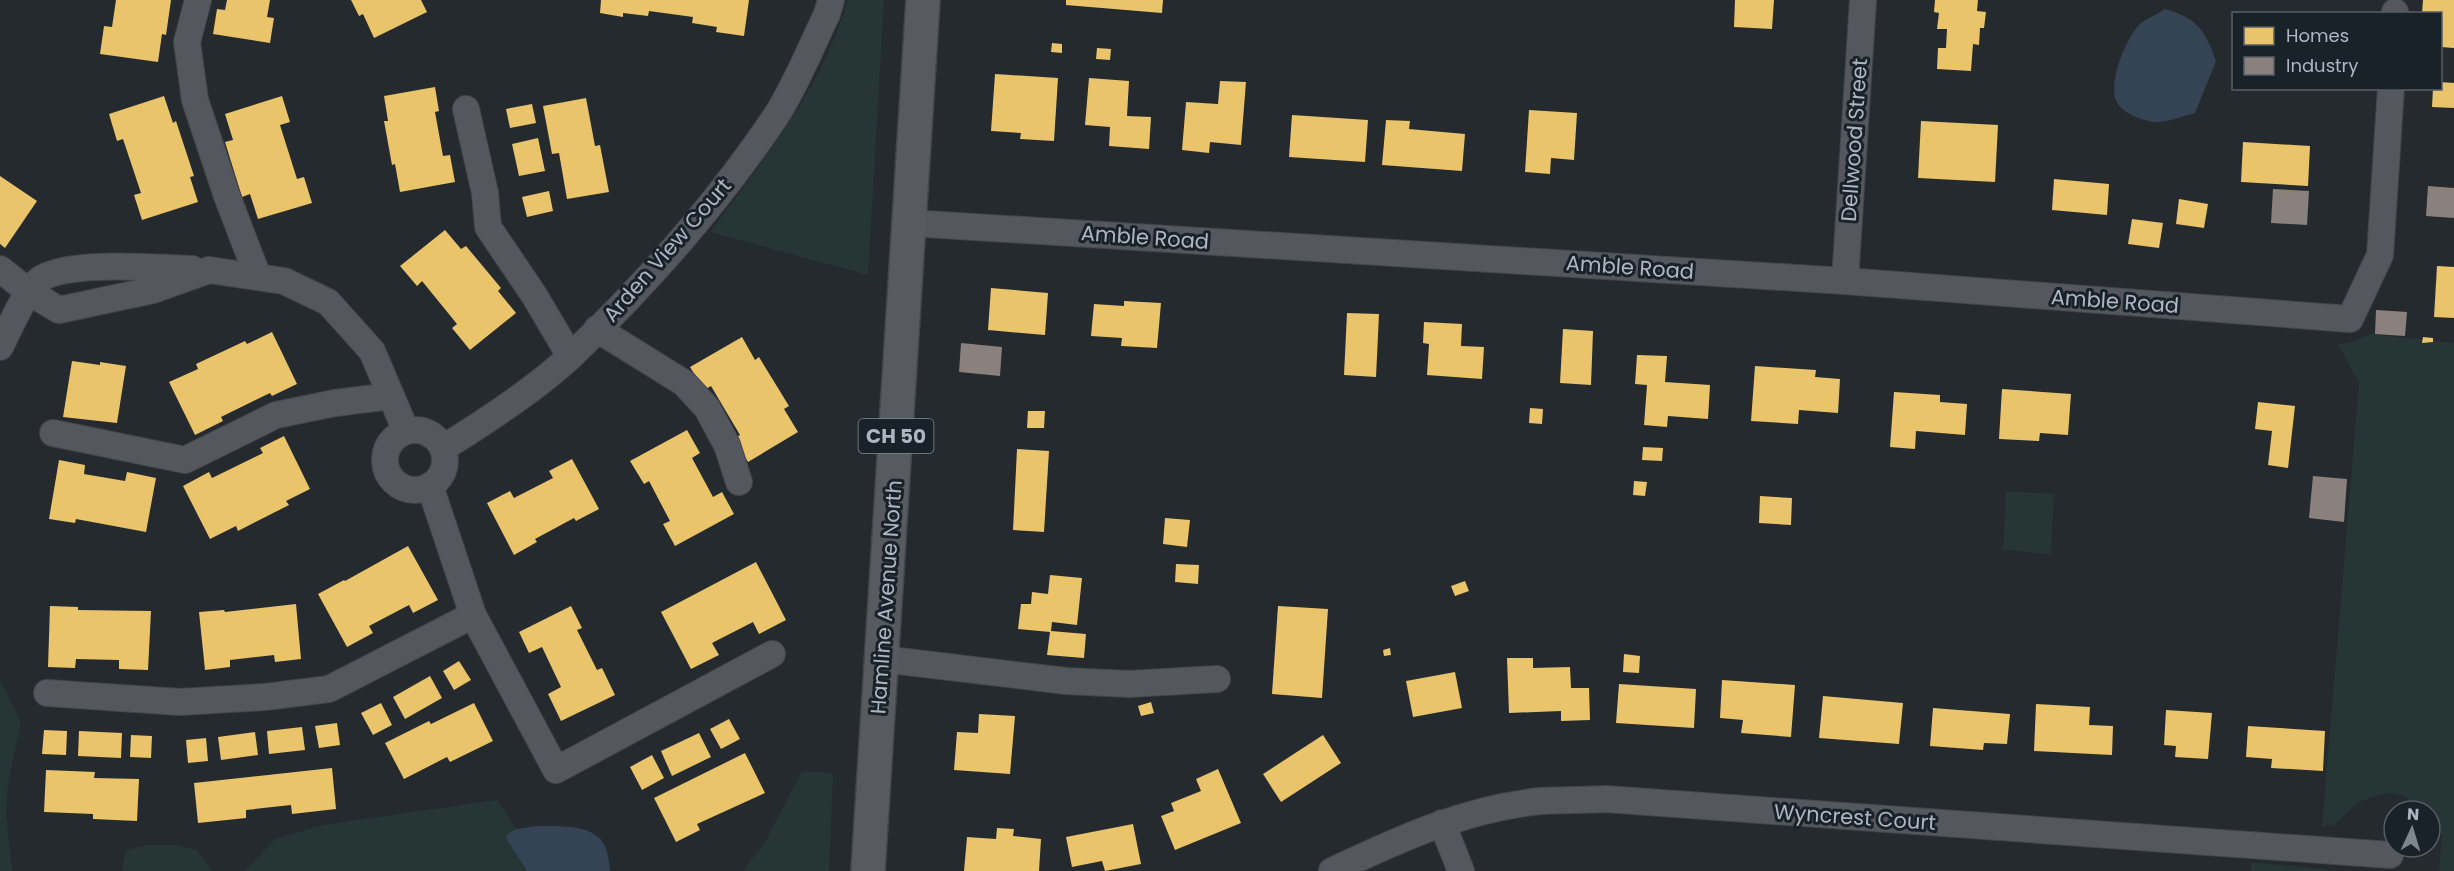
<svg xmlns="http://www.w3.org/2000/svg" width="2454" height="871" font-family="Poppins,sans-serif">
	<rect width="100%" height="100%" fill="#252a2f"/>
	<!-- green -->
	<g fill="#263635">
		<path d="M848 0H884L868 275 710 232C764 160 822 87 848 0Z"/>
		<path d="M2371 334 2454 343V871H2439L2442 835 2430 815V811L2403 795 2386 793 2358 802 2335 824 2322 827 2359 383 2338 344 2350 343Z"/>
		<path d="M2006 491 2054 494 2051 554 2003 550Z"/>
		<path d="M0 681 21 722 8 783 6 815 12 871H0Z"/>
		<path d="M802 771 833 773 829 871H743L765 842Z"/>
		<path d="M497 800 516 829 507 835V840L527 871H245L275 839 323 825Z"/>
		<path d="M147 845H176L197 850 212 871H122L126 850Z"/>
		<path d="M2251 862 2331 870 2336 871H2251Z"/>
	</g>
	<!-- water -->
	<g fill="#344455">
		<path d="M2165 9C2197 18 2205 30 2216 61L2195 113C2183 116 2167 123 2154 122 2141 120 2121 113 2116 100 2108 81 2127 36 2141 23 2148 18 2158 14 2165 9Z"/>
		<path d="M538 826C556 826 588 824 601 840 608 848 609 861 610 871H527L507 840V835L516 829Z"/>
	</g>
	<!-- homes -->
	<g fill="#e9c46a">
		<path d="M116 0H171L166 35 162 34 158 62 100 54 104 26 112 27Z"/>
		<path d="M227 0H270L267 17 274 18 270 43 213 34 217 9 225 10Z"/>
		<path d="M351 0H421L427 12 374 38 363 14 359 16Z"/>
		<path d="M601 0H749L744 36 716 32 717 27 692 23 693 17 649 11 648 16 623 13V17L600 13Z"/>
		<path d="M1066 0H1163L1162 13 1066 5Z"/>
		<path d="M1735 0H1774L1772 29 1734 27Z"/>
		<path d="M1935 0H1978L1977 11 1986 12 1984 28H1980L1979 45 1973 44 1971 71 1937 69 1938 48H1946L1947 29H1937L1939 13 1934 12Z"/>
		<path d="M2423 0H2454V48L2440 47V14H2422Z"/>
		<path d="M1052 43 1062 44V53L1051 52Z"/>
		<path d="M1097 48 1111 49 1110 60 1096 59Z"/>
		<path d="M995 74 1058 78 1054 141 1020 139 1021 133 991 131Z"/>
		<path d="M1089 78 1129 81 1127 116 1151 117 1149 149 1109 146 1110 127 1085 125Z"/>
		<path d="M1220 81 1246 82 1241 145 1210 142 1209 153 1182 150 1186 102 1218 104Z"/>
		<path d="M2440 82 2454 83V108L2432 107 2433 88H2440Z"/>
		<path d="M435 87 439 111 435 112 443 156 450 155 455 182 400 192 395 164 392 165 384 121H388L384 96Z"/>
		<path d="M164 96 173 123 176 121 194 176 190 177 198 202 142 220 134 195 141 193 123 139 117 141 109 114Z"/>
		<path d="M282 96 290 122 280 125 297 179 304 177 312 203 258 219 250 194 242 197 225 142 233 140 225 114Z"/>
		<path d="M586 98 595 146 600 145 609 192 567 199 559 153 552 154 543 106Z"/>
		<path d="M532 104 536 123 510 128 506 109Z"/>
		<path d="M1529 110 1577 113 1574 160 1551 158 1550 174 1525 172Z"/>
		<path d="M1292 115 1368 120 1365 162 1289 157Z"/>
		<path d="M1386 120 1410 121 1409 129 1465 134 1462 171 1382 165Z"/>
		<path d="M1921 121 1998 125 1995 182 1918 178Z"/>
		<path d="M538 138 545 171 519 176 512 144Z"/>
		<path d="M2243 142 2310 146 2308 186 2241 182Z"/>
		<path d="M0 176 37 201 5 248 0 244Z"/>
		<path d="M2054 179 2109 184 2107 215 2052 210Z"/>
		<path d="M549 191 553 211 527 217 522 197Z"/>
		<path d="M2179 199 2208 204 2204 228 2176 224Z"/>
		<path d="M2132 219 2163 223 2159 248 2128 244Z"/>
		<path d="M445 230 461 249 466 246 501 288 498 291 516 313 470 350 452 328 457 324 422 281 417 286 400 266Z"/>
		<path d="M2437 266 2454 267V318L2434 317Z"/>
		<path d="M991 288 1048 293 1045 335 988 330Z"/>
		<path d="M1124 301 1161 303 1157 348 1121 346 1122 338 1091 336 1094 304 1124 306Z"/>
		<path d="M1347 313 1379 314 1376 377 1344 375Z"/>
		<path d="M1424 322 1462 324 1461 346 1484 347 1482 379 1427 375 1429 344 1423 343Z"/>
		<path d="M1563 329 1593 331 1591 385 1560 383Z"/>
		<path d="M272 332 297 384 272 396 270 393 221 417 223 421 195 435 169 382 198 369 196 364 245 341 247 344Z"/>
		<path d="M742 337 755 360 759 357 789 406 784 409 798 432 748 462 734 439 740 435 711 386 704 390 690 367Z"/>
		<path d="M2423 337 2433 338V342L2422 343Z"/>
		<path d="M1637 355 1667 356 1665 382 1710 385 1708 419 1668 416 1667 427 1644 425 1647 385 1635 384Z"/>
		<path d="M72 361 100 365V362L126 366 117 423 63 417Z"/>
		<path d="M1755 366 1816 370 1815 377 1840 379 1838 413 1799 410 1798 424 1751 421Z"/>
		<path d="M2002 389 2071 394 2068 435 2040 433 2039 441 1999 439Z"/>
		<path d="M1894 392 1940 395V402L1967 404 1965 435 1916 431 1915 449 1890 447Z"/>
		<path d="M2258 402 2295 406 2288 468 2268 465 2272 431 2255 429Z"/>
		<path d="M1530 408 1543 409 1542 424 1529 423Z"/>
		<path d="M1028 411H1045L1044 428H1027Z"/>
		<path d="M687 430 700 453 692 458 713 497 722 492 734 514 675 546 663 524 670 521 649 481 644 484 630 461Z"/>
		<path d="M284 436 310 489 286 501 289 505 238 531 236 526 210 539 183 486 209 472 212 478 263 453 260 448Z"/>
		<path d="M1643 447 1663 448 1662 461 1642 460Z"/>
		<path d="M1017 449 1049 451 1044 532 1013 530Z"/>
		<path d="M572 459 599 509 576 521 574 518 535 539 537 542 514 555 487 503 510 491 514 498 553 478 549 471Z"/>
		<path d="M59 460 85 465 84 474 125 481 127 472 156 478 146 532 76 519 75 523 49 519Z"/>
		<path d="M1634 481 1647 482 1645 496 1633 495Z"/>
		<path d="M1760 496 1792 498 1791 525 1759 523Z"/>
		<path d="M1165 518 1190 520 1187 547 1163 544Z"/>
		<path d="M408 546 438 600 413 613 409 605 369 626 373 633 347 647 318 594 344 580 345 581Z"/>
		<path d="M756 562 786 620 759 634 753 622 712 643 719 655 691 669 661 612Z"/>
		<path d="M1176 564 1199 565 1198 584 1175 582Z"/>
		<path d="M1050 575 1082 578 1077 625 1052 622 1051 631 1086 634 1084 658 1047 655 1050 632 1018 629 1021 604H1031L1032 592 1048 594Z"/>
		<path d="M1465 581 1469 591 1455 596 1451 586Z"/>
		<path d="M296 604 301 659 275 662 274 655 230 660V667L205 670 199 612 224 610 225 612Z"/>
		<path d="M50 606 78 607V610L151 611 148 670 119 669V660L76 659 75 668 48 667Z"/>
		<path d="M571 606 582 628 577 630 597 670 602 668 615 695 561 721 548 694 561 687 542 647 529 653 519 632Z"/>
		<path d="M1278 606 1328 609 1322 698 1272 694Z"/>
		<path d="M1390 648 1391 655 1384 656 1383 650Z"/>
		<path d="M1624 654 1640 656 1639 673 1623 672Z"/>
		<path d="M1507 658H1533V668L1570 667 1571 688H1589L1590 720 1561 721V711L1509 713Z"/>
		<path d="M459 661 471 680 454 690 443 671Z"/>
		<path d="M1455 672 1462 708 1413 717 1406 681Z"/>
		<path d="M430 676 442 698 405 719 393 697Z"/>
		<path d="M1722 680 1795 685 1791 737 1741 733 1743 720 1720 718Z"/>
		<path d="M1619 684 1696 689 1694 728 1616 723Z"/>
		<path d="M1823 696 1903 703 1899 744 1819 738Z"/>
		<path d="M1151 702 1154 713 1141 716 1138 706Z"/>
		<path d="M381 703 392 725 373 735 361 713Z"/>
		<path d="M474 703 493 741 450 762 447 757 404 779 385 743 429 721 431 724Z"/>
		<path d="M2036 704 2090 707 2089 725 2113 726 2112 755 2034 751Z"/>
		<path d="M1933 708 2010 714 2007 744 1984 743 1983 750 1930 746Z"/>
		<path d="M2166 710 2212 713 2208 759 2175 757 2176 746 2164 745Z"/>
		<path d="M979 714 1015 716 1010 774 954 770 957 732 978 733Z"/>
		<path d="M729 719 740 739 721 749 710 729Z"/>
		<path d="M337 723 340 745 319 748 315 726Z"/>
		<path d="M2248 726 2325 731 2323 771 2271 768 2272 759 2246 757Z"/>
		<path d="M302 727 305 750 269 754 267 731Z"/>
		<path d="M44 730 67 731 66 755 42 754Z"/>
		<path d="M79 731 122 733 121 758 78 756Z"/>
		<path d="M255 732 258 755 221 760 218 737Z"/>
		<path d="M699 733 711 757 672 776 661 751Z"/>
		<path d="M131 735 152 736 151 758 130 757Z"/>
		<path d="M1323 735 1341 763 1281 802 1263 774Z"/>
		<path d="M206 738 208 761 188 763 186 740Z"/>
		<path d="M745 753 765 793 697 824 700 830 676 842 654 798Z"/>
		<path d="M652 755 664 778 642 790 630 767Z"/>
		<path d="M332 768 336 809 292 814 291 805 246 810V818L198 823 194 783Z"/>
		<path d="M1218 769 1241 823 1175 850 1161 816 1174 811 1171 803 1201 791 1196 779Z"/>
		<path d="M46 770 95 772 94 778 139 779 137 821 93 819V814L44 812Z"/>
		<path d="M1133 824 1141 864 1105 871 1102 861 1072 867 1066 837Z"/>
		<path d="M997 828 1014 829 1013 836 1041 839 1039 871H964L967 837 996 839Z"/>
	</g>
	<!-- industry -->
	<g fill="#8a817c">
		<path d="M2428 186 2454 188V218L2426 216Z"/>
		<path d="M2273 189 2309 191 2307 225 2271 223Z"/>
		<path d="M2376 310 2407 312 2405 336 2375 334Z"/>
		<path d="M961 343 1002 347 1000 376 959 372Z"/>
		<path d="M2313 476 2347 479 2344 522 2309 518Z"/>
	</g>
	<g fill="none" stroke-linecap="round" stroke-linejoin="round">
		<!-- minor casing -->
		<g stroke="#42464a" stroke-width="28">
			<g id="minor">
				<path d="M198 0 187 42 195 100 227 196 258 277"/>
				<path d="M2395 14V12"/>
				<path d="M466 109 485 193 488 227 534 295 570 356"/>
				<path d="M910 223 1845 281 2350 319 2380 255 2391 88"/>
				<path d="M0 269 29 292 59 310 153 290 209 270 284 281 328 302 372 351 406 431"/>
				<path d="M1845 281 1863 0"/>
				<path d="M597 329 684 383 707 408 727 445 739 482"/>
				<path d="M0 347C10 328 22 297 37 282 60 259 159 268 192 269"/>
				<circle cx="415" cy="460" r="30"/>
				<path d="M53 433 185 460 276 415 335 403 391 396"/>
				<path d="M443 448C485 422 536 389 572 355 646 284 719 201 776 116 796 85 811 47 827 14L831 0"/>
				<path d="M430 486 473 615 556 770 772 654"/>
				<path d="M882 659 1066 681 1129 684 1217 679"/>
				<path d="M47 693 180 702 265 697 329 689 473 615"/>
				<path d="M1442 823 1461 871"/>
				<path d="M1332 871C1399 839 1467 808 1541 801 1563 800 1584 800 1606 799L2390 855"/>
			</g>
		</g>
		<!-- major casing -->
		<g stroke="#42474c" stroke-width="36">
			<path id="major" d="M868 871 923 0"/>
		</g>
		<!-- minor -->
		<use href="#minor" stroke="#54585e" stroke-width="26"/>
		<!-- major -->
		<use href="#major" stroke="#575b5f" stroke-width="33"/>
	</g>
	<g text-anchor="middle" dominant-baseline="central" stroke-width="6" stroke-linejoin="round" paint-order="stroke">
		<!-- shield labels -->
		<rect fill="#192129" stroke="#818a93" stroke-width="1.5" x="858.5" y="419" width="75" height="34" rx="4.5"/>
		<g font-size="20" font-weight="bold" fill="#aeb7c1">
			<text x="896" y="436">CH 50</text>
		</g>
		<!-- street labels -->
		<g font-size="21" fill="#aeb7c1" stroke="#192129">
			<text transform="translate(1854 140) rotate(-86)">Dellwood Street</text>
			<text transform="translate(1145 237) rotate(4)">Amble Road</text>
			<text transform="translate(667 250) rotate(-49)">Arden View Court</text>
			<text transform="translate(1630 267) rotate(4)">Amble Road</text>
			<text transform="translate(2115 301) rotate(4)">Amble Road</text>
			<text transform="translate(886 597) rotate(-86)">Hamline Avenue North</text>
			<text transform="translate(1855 817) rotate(4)">Wyncrest Court</text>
		</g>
	</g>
	<!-- legend -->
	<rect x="2232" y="12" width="210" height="78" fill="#192129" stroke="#555d66" stroke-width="1.5"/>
	<rect x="2244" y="27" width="30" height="18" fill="#e9c46a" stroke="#555d66" stroke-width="1.5"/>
	<text x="2286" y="42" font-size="18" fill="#aeb7c1">Homes</text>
	<rect x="2244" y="57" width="30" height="18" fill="#8a817c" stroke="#555d66" stroke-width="1.5"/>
	<text x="2286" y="72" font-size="18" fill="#aeb7c1">Industry</text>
	<!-- north arrow -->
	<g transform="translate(2412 829) rotate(4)"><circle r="28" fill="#192129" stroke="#555d66" stroke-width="1.5"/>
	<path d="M0-4.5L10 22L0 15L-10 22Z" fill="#7e868e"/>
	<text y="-9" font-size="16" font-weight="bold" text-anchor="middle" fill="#aeb7c1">N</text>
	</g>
</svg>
